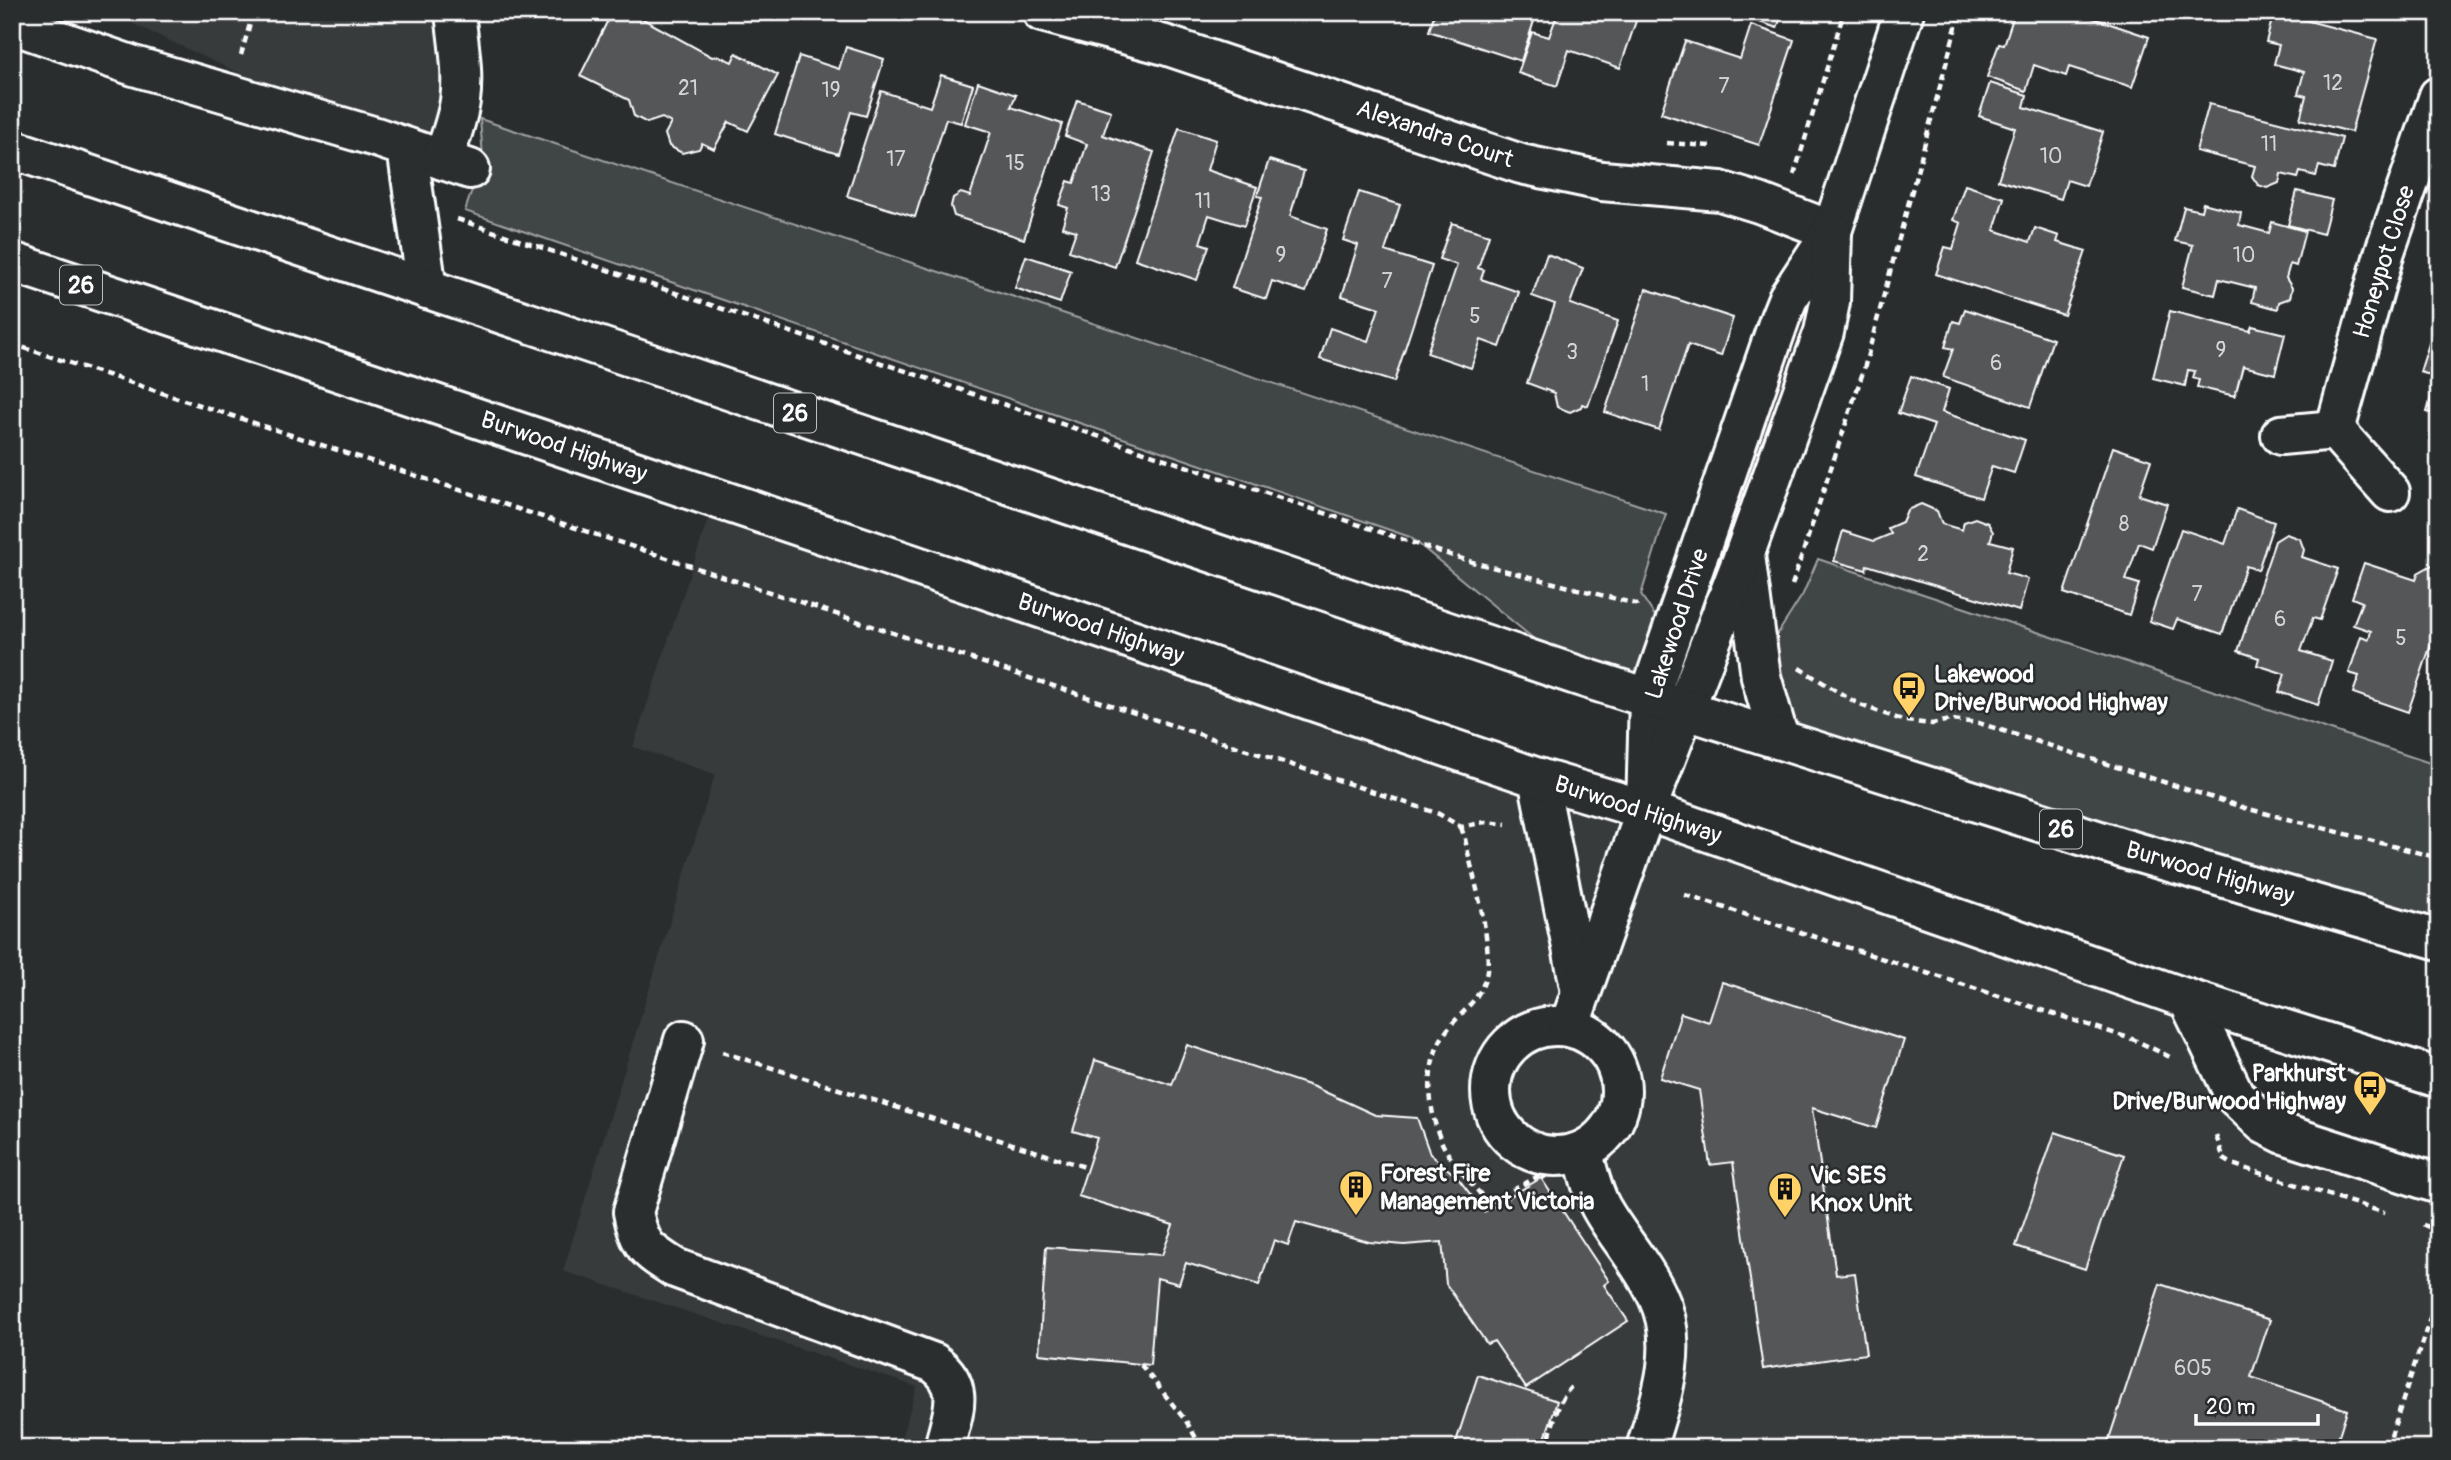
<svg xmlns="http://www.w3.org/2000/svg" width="2451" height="1460" font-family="Pangolin,sans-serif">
	<rect width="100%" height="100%" fill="#2a2d2e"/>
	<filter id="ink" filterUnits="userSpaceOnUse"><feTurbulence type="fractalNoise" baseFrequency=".0143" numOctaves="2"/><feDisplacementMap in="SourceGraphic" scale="14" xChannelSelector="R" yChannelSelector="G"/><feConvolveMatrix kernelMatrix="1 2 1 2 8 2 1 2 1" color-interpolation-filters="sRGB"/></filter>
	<g filter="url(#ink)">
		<!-- built -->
		<g fill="#373a3b">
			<path d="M108 12H473L480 119 465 154 376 137Z"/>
			<path d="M715 498 2188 999 2235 1096 2439 1184V1448H898L917 1387 563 1271 715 774 633 747Z"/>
		</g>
		<!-- green -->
		<g fill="#414445" stroke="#a0a2a2" stroke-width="2">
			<path d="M480 119 1666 514 1641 595 1669 637 1649 698 1579 676 1410 537 465 211 483 157Z"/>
			<path d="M1818 559 2439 766V940L1779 739 1759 663 1803 594Z"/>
		</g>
		<!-- building -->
		<g fill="#555758" stroke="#fff" stroke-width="2">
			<path d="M612 12H638L643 19 712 57 719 56 732 62 736 53 778 75 748 131 729 122 714 149 702 143 699 149 682 153 669 146 665 134 671 123 662 118 647 123 634 116 629 100 580 76Z"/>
			<path d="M1435 12H1509L1534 21 1521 61 1429 31Z"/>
			<path d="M1558 12H1639L1620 68 1569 50 1557 86 1518 73 1532 32 1549 37Z"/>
			<path d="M1730 12H1783L1777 28Z"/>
			<path d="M2015 12H2075L2149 37 2132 87 2069 67 2066 76 2034 65 2026 91 1987 77 1999 44 2004 45Z"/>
			<path d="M2274 12 2377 39 2351 132 2300 119 2306 96 2298 94 2304 72 2274 64 2279 45 2266 42Z"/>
			<path d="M1751 25 1794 40 1759 145 1661 113 1685 41 1740 59Z"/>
			<path d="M846 47 884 59 866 116 851 112 838 154 775 134 799 56 839 69Z"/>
			<path d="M941 75 973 85 961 123 946 119 915 217 847 196 881 91 930 107Z"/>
			<path d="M978 82 1016 95 1011 107 1062 124 1024 239 954 216 951 206 953 198 961 193 970 196 991 132 965 124Z"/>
			<path d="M1990 83 2027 95 2024 107 2103 132 2086 186 2067 180 2061 199 1998 180 2015 128 1979 116Z"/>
			<path d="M1077 100 1111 111 1103 135 1154 152 1115 267 1069 251 1076 231 1062 227 1068 208 1059 205 1068 181 1074 183 1087 144 1065 136Z"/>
			<path d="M2209 104 2342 138 2334 170 2319 166 2316 176 2300 172 2298 178 2281 174 2279 183 2267 188 2258 185 2252 176 2255 166 2196 151Z"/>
			<path d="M1179 128 1216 140 1207 170 1257 187 1244 226 1209 215 1200 243 1209 246 1197 280 1135 259Z"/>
			<path d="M1269 160 1304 171 1290 216 1327 229 1306 292 1272 281 1266 299 1232 288 1262 197 1257 196Z"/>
			<path d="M1965 185 2004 198 1994 230 2030 242 2035 228 2059 236 2057 242 2086 251 2064 315 1936 274 1945 247 1953 249 1961 223 1953 220Z"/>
			<path d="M2297 191 2332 200 2323 234 2288 225Z"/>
			<path d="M1359 192 1400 205 1385 251 1432 266 1394 382 1320 359 1330 328 1368 341 1379 308 1342 296 1358 245 1343 240Z"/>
			<path d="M2203 203 2241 213 2239 225 2269 233 2272 222 2305 231 2296 266 2290 264 2286 278 2292 288 2290 298 2279 302 2278 309 2252 302 2255 288 2219 279 2215 295 2182 287 2193 245 2175 241 2184 207 2201 211Z"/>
			<path d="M1452 223 1489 235 1478 268 1484 270 1481 279 1519 292 1500 347 1481 340 1471 368 1427 353 1457 265 1439 259Z"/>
			<path d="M1547 254 1583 268 1570 304 1618 321 1588 406 1582 404 1581 407 1570 412 1557 407 1554 393 1527 383 1555 304 1532 296Z"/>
			<path d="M1026 256 1071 271 1060 303 1015 288Z"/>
			<path d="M1646 289 1733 318 1721 356 1688 345 1659 430 1605 412Z"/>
			<path d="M1965 309 2053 339 2030 407 1943 377 1953 349 1945 347 1953 321 1960 323Z"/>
			<path d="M2170 311 2250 331 2252 326 2285 334 2275 374 2243 366 2235 396 2197 387 2199 380 2193 378 2195 371 2188 370 2185 386 2153 378Z"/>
			<path d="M2439 312V415L2427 412 2437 377 2420 372Z"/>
			<path d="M1911 376 1949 389 1942 412 2025 440 2014 473 1992 466 1981 498 1916 477 1934 425 1898 413Z"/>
			<path d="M2113 447 2151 460 2139 495 2167 504 2152 548 2139 543 2126 580 2139 584 2129 615 2064 593Z"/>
			<path d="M1921 504 1937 511 1942 524 1962 530 1964 522 1975 518 1988 523 1993 532 1990 541 2013 547 2006 573 2028 579 2019 611 1867 565 1866 570 1834 561 1843 531 1874 541 1891 534 1888 528 1902 522 1907 510Z"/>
			<path d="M2237 509 2274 522 2258 570 2246 566 2222 634 2177 619 2173 629 2149 621 2181 529 2225 544Z"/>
			<path d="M2286 534 2300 539 2304 550 2302 557 2338 569 2320 620 2313 618 2301 651 2332 661 2318 705 2279 692 2285 674 2257 665 2259 658 2238 651 2275 541Z"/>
			<path d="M2364 563 2416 580 2418 573 2432 565 2439 568V621L2408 712 2353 693 2359 676 2349 673 2361 636 2369 639 2371 631 2353 625 2362 602 2352 598Z"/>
			<path d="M1722 982 1904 1040 1876 1128 1812 1108 1836 1275 1855 1273 1866 1354 1763 1369 1733 1162 1710 1165 1699 1090 1660 1078 1681 1013 1709 1022Z"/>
			<path d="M1187 1045 1314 1087 1375 1115 1417 1118 1430 1154 1457 1177 1484 1212 1541 1178 1609 1281 1604 1285 1628 1321 1526 1388 1494 1341 1487 1344 1446 1284 1442 1242 1404 1245 1369 1242 1296 1222 1288 1245 1274 1240 1259 1285 1186 1263 1179 1284 1157 1278 1150 1365 1039 1354 1046 1247 1162 1255 1173 1225 1078 1196 1097 1138 1073 1131 1095 1060 1172 1085Z"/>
			<path d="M2055 1132 2124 1155 2085 1269 2016 1246Z"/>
			<path d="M2160 1284 2270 1320 2251 1377 2347 1410 2335 1448H2106Z"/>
			<path d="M1478 1375 1557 1401 1542 1448H1454Z"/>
		</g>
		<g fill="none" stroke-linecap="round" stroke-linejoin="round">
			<!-- minor casing -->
			<g stroke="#fff" stroke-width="44">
				<g id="minor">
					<path d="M1042 12 1165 45 1521 164 1602 181 1720 191 1759 203 1832 231"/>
					<path d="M12 24 134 66 376 137 470 169"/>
					<path d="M407 148 427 289"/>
					<path d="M443 160C449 141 457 122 460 101 464 72 458 41 455 12"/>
					<path d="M2335 430 2385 251 2439 96"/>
					<path d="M2281 435 2335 430 2390 492"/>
					<path d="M1745 555 1761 677 1779 739"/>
					<path d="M1538 778 1581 992"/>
					<path d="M1646 810 1649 698 1780 318 1788 298 1832 231 1904 12"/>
					<path d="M2188 999 2235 1096 2264 1124 2284 1134 2439 1184"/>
					<circle cx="1556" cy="1091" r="65"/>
					<path d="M1569 1027 1646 810 1745 553 1824 332 1830 302 1832 231"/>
					<path d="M684 1040 633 1212C640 1246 646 1250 675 1268L934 1363C967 1387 952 1414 944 1448"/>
					<path d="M1582 1151C1588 1170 1592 1193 1603 1211 1620 1240 1644 1266 1658 1297 1681 1345 1661 1400 1646 1448"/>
				</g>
			</g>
			<!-- highway casing -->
			<g stroke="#fff" stroke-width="44">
				<g id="highway">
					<path d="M12 149 1579 676 2122 848 2439 940"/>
					<path d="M12 262 882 554 1538 778 1646 810 2188 999 2439 1078"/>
				</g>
			</g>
			<!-- path -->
			<g stroke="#fff" stroke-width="4.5" stroke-dasharray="7 5" stroke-linecap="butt">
				<path d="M241 55 252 17"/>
				<path d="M1667 143 1710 146"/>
				<path d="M1794 175 1844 12"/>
				<path d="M457 219 1410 542 1472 562 1636 604 1637 608"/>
				<path d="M12 344 558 522 1413 805 1439 814 1461 827 1485 822 1506 824"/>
				<path d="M1792 585 1864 369 1960 12"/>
				<path d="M1799 668 1860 705 1905 721 1932 724 1950 720 1979 723 2245 808 2439 858"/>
				<path d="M1461 827 1465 839C1472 873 1494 944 1486 976 1479 1003 1457 1014 1443 1036 1424 1066 1428 1114 1443 1145 1454 1166 1474 1186 1489 1204"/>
				<path d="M1685 895 2135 1040 2170 1057"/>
				<path d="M722 1052 1088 1168"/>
				<path d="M2216 1136 2224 1159 2232 1164 2385 1213"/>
				<path d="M1481 1208 1542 1174 1545 1179"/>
				<path d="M2423 1225 2439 1230"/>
				<path d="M1141 1365 1186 1421 1202 1448"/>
				<path d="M1546 1448C1553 1427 1556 1403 1571 1387"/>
				<path d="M2387 1448 2439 1291"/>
			</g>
			<!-- minor -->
			<use href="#minor" stroke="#2a2d2e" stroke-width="38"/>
			<!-- highway -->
			<use href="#highway" stroke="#2a2d2e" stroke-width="38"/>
		</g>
	</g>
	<!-- icons -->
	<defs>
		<g id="bus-pin" transform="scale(1.75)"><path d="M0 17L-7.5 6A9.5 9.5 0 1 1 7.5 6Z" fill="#ffd166" stroke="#2a2d2e"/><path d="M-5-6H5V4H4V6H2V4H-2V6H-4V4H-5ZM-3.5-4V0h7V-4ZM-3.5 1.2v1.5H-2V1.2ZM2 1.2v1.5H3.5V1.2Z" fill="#111"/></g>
		<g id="building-pin" transform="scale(1.75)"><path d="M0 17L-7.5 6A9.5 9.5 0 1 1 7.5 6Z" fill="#ffd166" stroke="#2a2d2e"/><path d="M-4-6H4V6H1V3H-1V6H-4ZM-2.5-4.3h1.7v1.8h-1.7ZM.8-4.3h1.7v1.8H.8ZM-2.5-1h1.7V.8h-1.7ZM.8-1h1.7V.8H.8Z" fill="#111"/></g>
	</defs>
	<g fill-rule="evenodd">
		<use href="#bus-pin" x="1909" y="688"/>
		<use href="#bus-pin" x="2370" y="1087"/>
		<use href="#building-pin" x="1356" y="1187"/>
		<use href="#building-pin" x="1785" y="1189"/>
	</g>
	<g text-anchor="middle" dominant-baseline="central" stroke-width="5" stroke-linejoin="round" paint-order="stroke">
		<!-- number labels -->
		<g font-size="21" fill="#d4d5d5">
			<text x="2333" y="83">12</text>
			<text x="1724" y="86">7</text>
			<text x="688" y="88">21</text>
			<text x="831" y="90">19</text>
			<text x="2269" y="144">11</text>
			<text x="2051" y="156">10</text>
			<text x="896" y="159">17</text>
			<text x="1015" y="163">15</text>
			<text x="1101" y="194">13</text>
			<text x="1203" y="201">11</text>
			<text x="1281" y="255">9</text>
			<text x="2244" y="255">10</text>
			<text x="1387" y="281">7</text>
			<text x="1475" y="316">5</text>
			<text x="2221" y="350">9</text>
			<text x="1572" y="352">3</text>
			<text x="1996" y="363">6</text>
			<text x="1645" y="384">1</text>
			<text x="2124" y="524">8</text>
			<text x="1923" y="554">2</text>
			<text x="2197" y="594">7</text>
			<text x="2280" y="619">6</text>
			<text x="2401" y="638">5</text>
			<text x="2193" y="1368">605</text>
		</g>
		<!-- shield labels -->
		<g fill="#2a2d2e" stroke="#bfc0c0" stroke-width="2">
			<rect x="60" y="265.5" width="42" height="39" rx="5"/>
			<rect x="774" y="393.5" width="42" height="39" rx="5"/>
			<rect x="2040" y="809.5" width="42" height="39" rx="5"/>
		</g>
		<g font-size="23" font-weight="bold" fill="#fff">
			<text x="81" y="285">26</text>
			<text x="795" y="413">26</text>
			<text x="2061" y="829">26</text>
		</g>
		<!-- street labels -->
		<g font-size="24" fill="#fff" stroke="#2a2d2e">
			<text transform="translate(1435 134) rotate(19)">Alexandra Court</text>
			<text transform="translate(2384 262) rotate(-73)">Honeypot Close</text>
			<text transform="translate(564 447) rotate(19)">Burwood Highway</text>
			<text transform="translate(1677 624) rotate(-72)">Lakewood Drive</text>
			<text transform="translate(1101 629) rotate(19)">Burwood Highway</text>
			<text transform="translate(1638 810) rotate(18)">Burwood Highway</text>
			<text transform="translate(2210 873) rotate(16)">Burwood Highway</text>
		</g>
		<!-- poi labels -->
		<g font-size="24" font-weight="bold" fill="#fff" stroke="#2a2d2e" text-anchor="start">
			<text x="1934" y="674">Lakewood<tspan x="1934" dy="28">Drive/Burwood Highway</tspan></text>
			<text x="2346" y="1073" text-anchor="end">Parkhurst<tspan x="2346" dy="28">Drive/Burwood Highway</tspan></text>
			<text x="1380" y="1173">Forest Fire<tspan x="1380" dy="28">Management Victoria</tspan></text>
			<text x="1810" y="1175">Vic SES<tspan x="1810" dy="28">Knox Unit</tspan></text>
		</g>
	</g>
	<!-- margin -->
	<rect width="2451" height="1460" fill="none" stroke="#2a2d2e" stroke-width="42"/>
	<rect x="21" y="21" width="2409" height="1418" fill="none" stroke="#fff" stroke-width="2.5" filter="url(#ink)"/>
	<!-- scale -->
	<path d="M2196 1414v10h122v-10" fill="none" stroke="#ffffff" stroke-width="3.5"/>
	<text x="2206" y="1414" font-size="21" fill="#ffffff" stroke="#2a2d2e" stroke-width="5" paint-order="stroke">20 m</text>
</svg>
